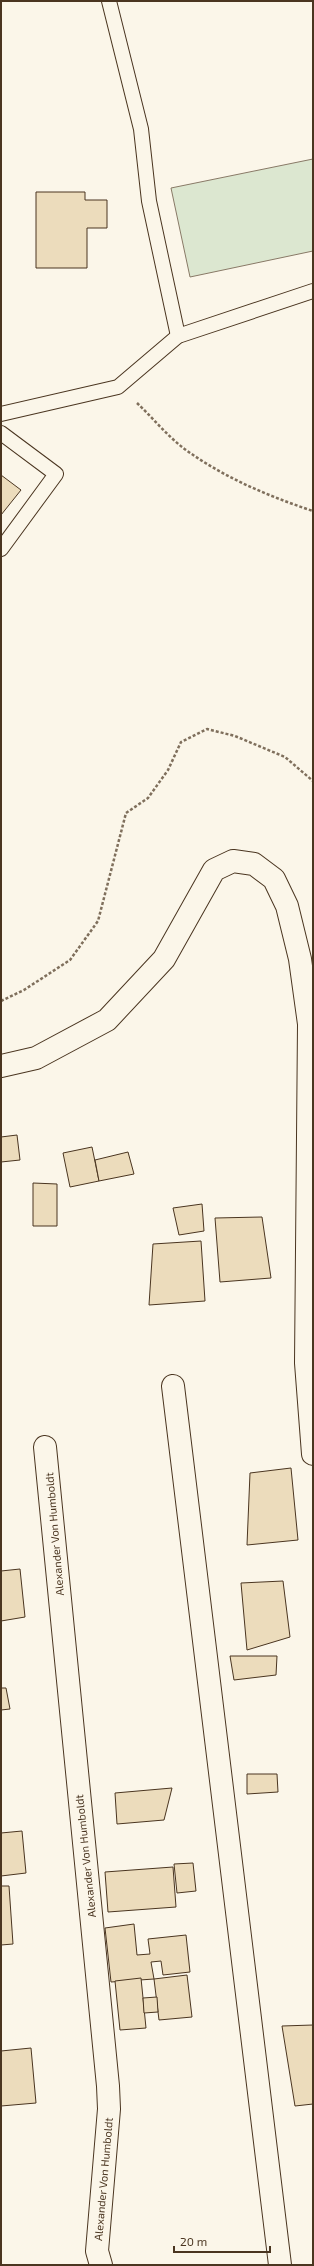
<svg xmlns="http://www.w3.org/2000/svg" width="314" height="2266" font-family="'Exo 2',sans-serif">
	<rect width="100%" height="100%" fill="#fbf6e9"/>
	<!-- green -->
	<path fill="#dce7d0" stroke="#887966" d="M313 159V251L190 277 171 188Z"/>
	<!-- building -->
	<g fill="#ecdcbc" stroke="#4a3520">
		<path d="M36 192H85V200H107V228H87V268H36Z"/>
		<path d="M1 475 21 490 1 515Z"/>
		<path d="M17 1135 20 1160 1 1162V1137Z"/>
		<path d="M92 1147 99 1181 70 1187 63 1153Z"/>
		<path d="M128 1152 134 1174 99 1181 95 1160Z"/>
		<path d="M33 1183 57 1184V1226H33Z"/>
		<path d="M202 1204 204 1231 179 1235 173 1208Z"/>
		<path d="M262 1217 271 1278 220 1282 215 1218Z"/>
		<path d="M201 1241 205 1301 149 1305 153 1244Z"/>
		<path d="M291 1468 298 1540 247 1545 250 1473Z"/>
		<path d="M20 1569 25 1617 1 1621V1571Z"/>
		<path d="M283 1581 290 1637 247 1650 241 1583Z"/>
		<path d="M230 1656H277L276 1675 234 1680Z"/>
		<path d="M1 1688H6L10 1709 1 1710Z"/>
		<path d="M247 1774H277L278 1792 247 1794Z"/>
		<path d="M172 1788 164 1820 117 1824 115 1793Z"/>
		<path d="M22 1831 26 1873 1 1876V1833Z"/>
		<path d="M193 1863 196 1891 177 1893 174 1864Z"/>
		<path d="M173 1867 176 1907 108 1912 105 1872Z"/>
		<path d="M1 1886H9L13 1944 1 1945Z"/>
		<path d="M134 1924 137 1955 150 1954 148 1939 186 1935 190 1972 163 1975 161 1961 151 1962 154 1979 111 1982 105 1928Z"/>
		<path d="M187 1975 192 2017 159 2020 154 1979Z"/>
		<path d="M141 1978 146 2028 120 2030 115 1981Z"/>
		<path d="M157 1997 158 2012 144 2013 143 1998Z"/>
		<path d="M313 2025V2104L295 2106 282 2026Z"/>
		<path d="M31 2048 36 2103 1 2106V2051Z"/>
	</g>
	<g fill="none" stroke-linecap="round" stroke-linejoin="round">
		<!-- service casing -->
		<g stroke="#4a3520" stroke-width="16">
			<g id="service">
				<path d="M109 1 141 129 149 201 178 336"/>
				<path d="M1 414 118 387 178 336 313 291"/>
				<path d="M1 433 56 474 1 549"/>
			</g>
		</g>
		<!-- minor casing -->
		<g stroke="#4a3520" stroke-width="24">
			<g id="minor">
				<path d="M1 1066 36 1058 107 1020 164 959 214 870 233 861 254 864 274 879 287 906 300 959 309 1024 306 1363 313 1454"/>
				<path d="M173 1386 280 2265"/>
				<path d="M45 1447 108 2086 109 2109 97 2251 101 2265"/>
			</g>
		</g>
		<!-- path -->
		<g stroke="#7f6f5c" stroke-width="2.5" stroke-dasharray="3 2" stroke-linecap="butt">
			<path d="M137 403C153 418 168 437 186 450 225 478 268 496 313 511"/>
			<path d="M1 1001 24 990 70 960 98 921 126 813 148 798 168 770 181 742 207 729 235 736 285 757 313 781"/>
		</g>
		<!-- service -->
		<use href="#service" stroke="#fbf6e9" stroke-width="14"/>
		<!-- minor -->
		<use href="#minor" stroke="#fbf6e9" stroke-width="22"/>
	</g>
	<g text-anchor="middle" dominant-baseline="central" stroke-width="3" stroke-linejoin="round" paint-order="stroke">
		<!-- street labels -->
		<g font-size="11" fill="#4a3520" stroke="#fbf6e9">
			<text transform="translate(54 1534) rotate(-95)">Alexander Von Humboldt</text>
			<text transform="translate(85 1856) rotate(-96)">Alexander Von Humboldt</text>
			<text transform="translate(103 2179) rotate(-85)">Alexander Von Humboldt</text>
		</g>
	</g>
	<!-- border -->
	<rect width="314" height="2266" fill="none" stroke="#4a3520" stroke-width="4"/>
	<!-- scale -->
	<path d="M174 2246v6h96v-6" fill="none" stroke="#4a3520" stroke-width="2"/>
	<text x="180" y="2246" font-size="12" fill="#4a3520" stroke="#fbf6e9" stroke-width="3" paint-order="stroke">20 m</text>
</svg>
